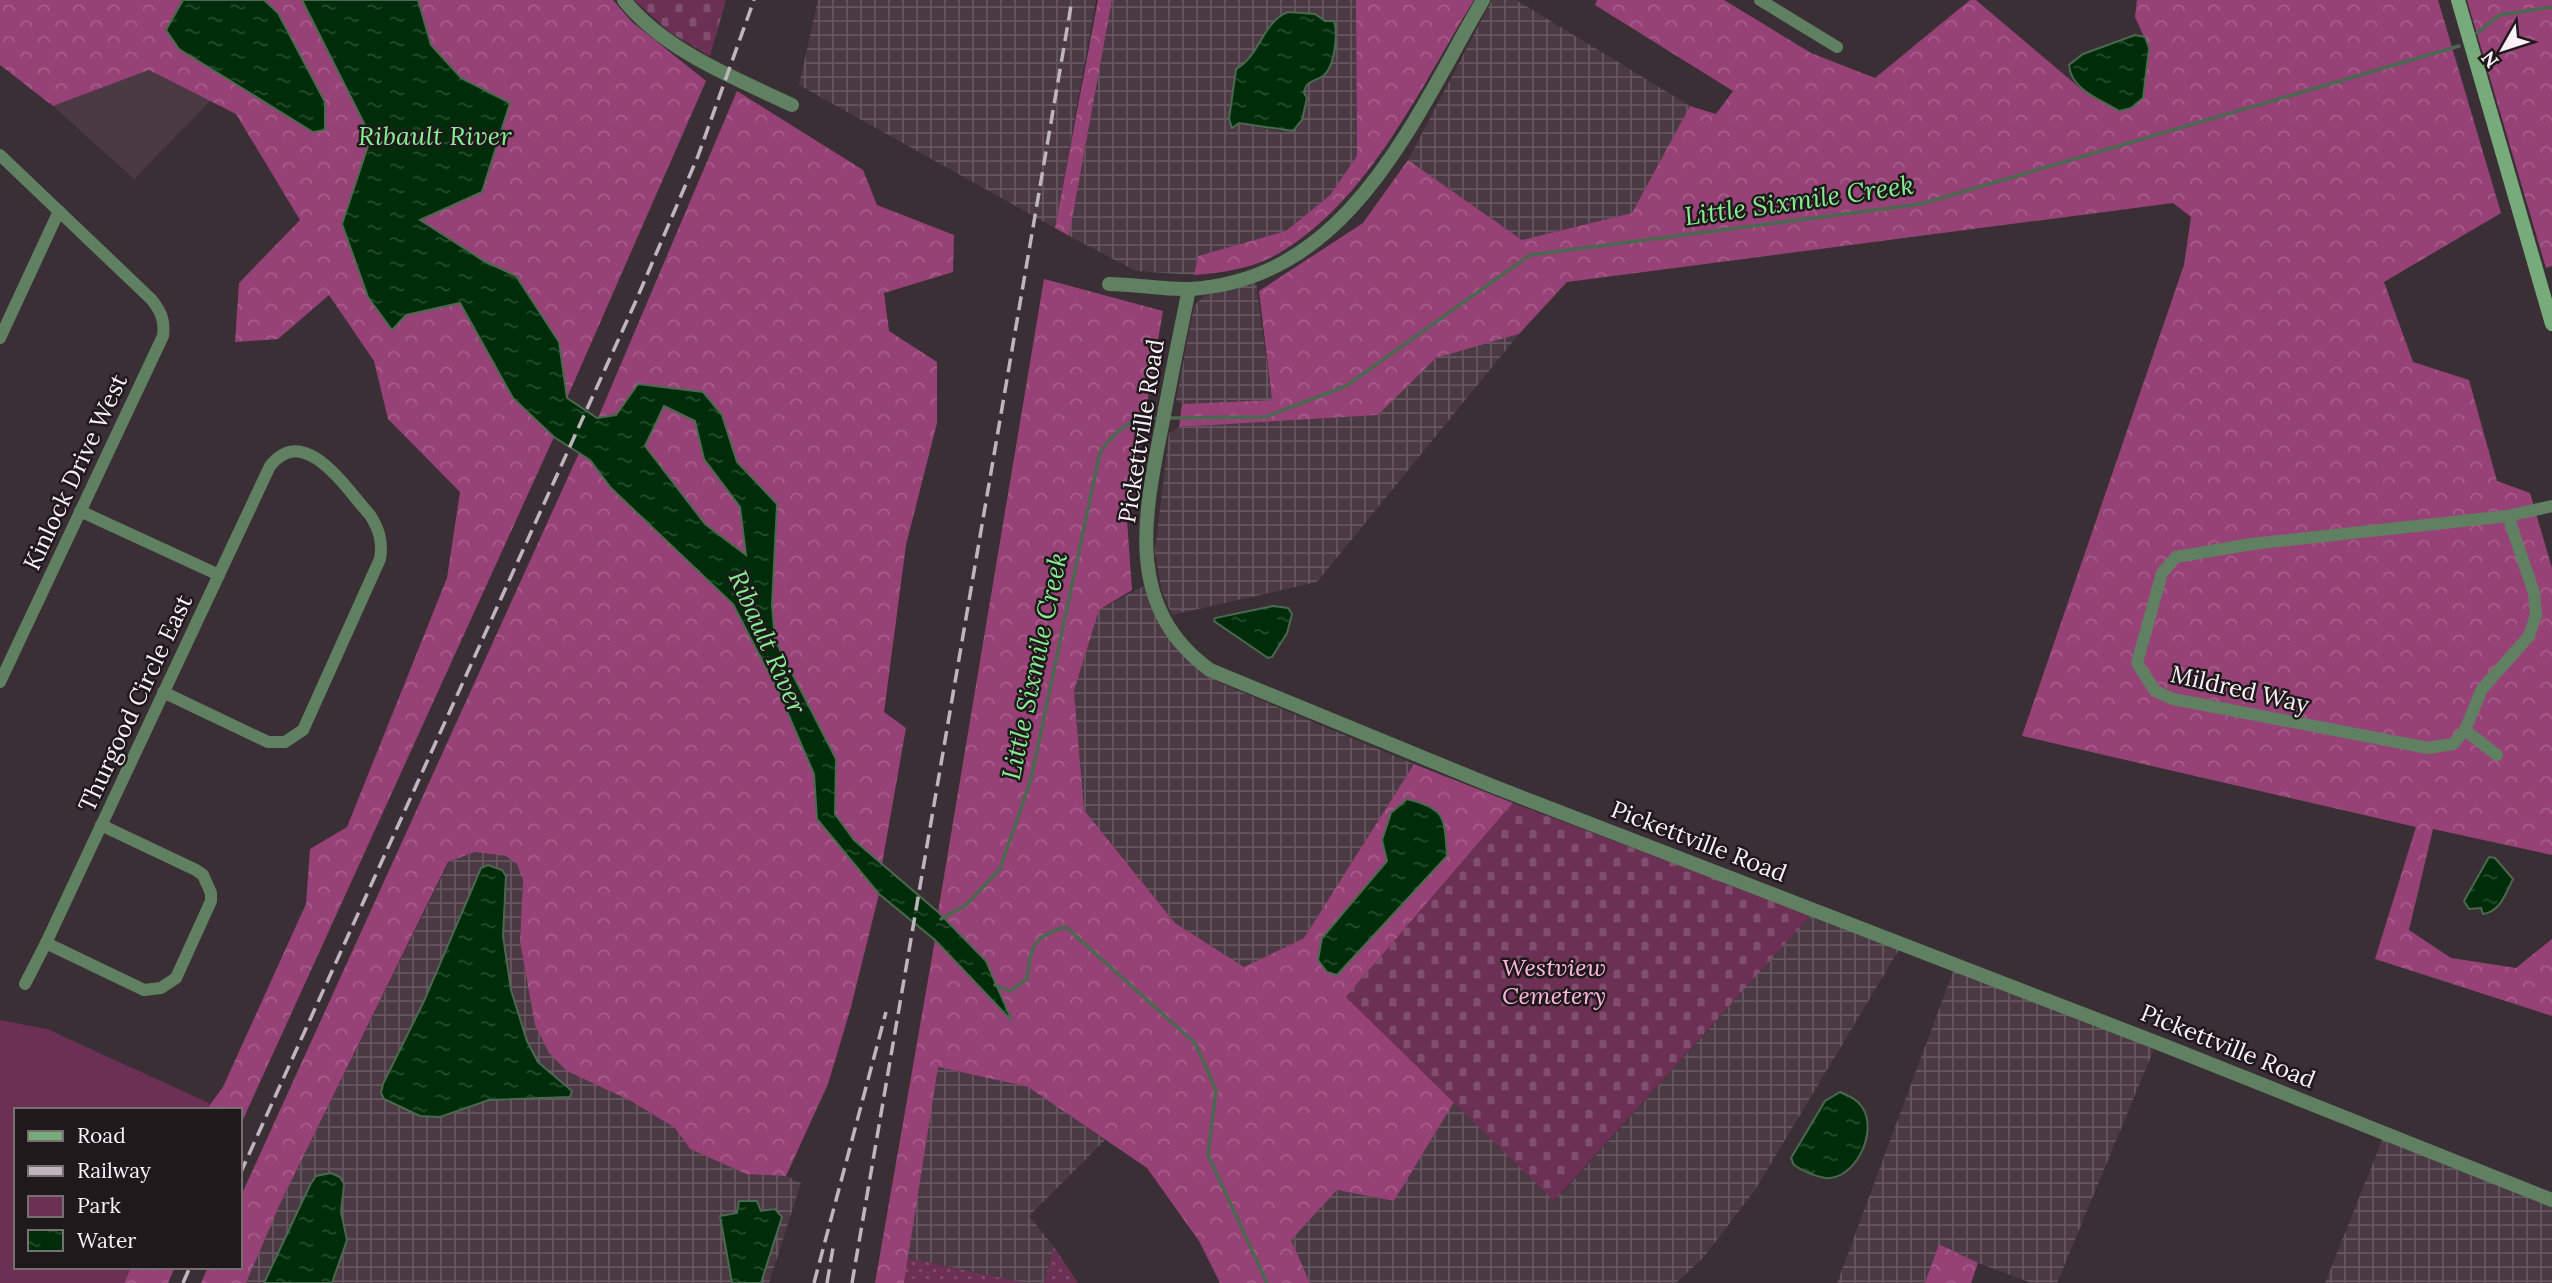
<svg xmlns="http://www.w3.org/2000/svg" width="2552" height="1283" font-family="Lora,serif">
	<defs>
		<pattern id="industrial-grid" width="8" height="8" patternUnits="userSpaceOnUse" patternTransform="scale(1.75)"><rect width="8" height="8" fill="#4b3943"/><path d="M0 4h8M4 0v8" fill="none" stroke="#66565f"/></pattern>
		<pattern id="grass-dots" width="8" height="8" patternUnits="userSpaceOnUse" patternTransform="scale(1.75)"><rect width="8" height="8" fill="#6c3054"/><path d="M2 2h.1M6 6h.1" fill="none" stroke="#824e6d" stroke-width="1.8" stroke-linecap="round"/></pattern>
		<pattern id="forest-crowns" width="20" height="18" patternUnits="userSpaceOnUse" patternTransform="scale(1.75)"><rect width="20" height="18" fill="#974276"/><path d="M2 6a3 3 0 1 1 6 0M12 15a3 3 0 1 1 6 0" fill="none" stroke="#a65e8a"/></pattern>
		<pattern id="cemetery-stones" width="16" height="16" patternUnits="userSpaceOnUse" patternTransform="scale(1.75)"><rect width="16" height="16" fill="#6c3054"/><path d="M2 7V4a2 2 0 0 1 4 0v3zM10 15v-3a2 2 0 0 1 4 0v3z" fill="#824e6d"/></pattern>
		<pattern id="water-ripples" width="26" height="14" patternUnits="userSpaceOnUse" patternTransform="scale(1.75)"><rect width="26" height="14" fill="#002d09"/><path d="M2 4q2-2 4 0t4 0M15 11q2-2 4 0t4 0" fill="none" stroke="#264c2d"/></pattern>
	</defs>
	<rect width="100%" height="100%" fill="#3b2f36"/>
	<!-- built -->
	<path fill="#4b3943" d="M149 70 210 101 134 179 53 106Z"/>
	<!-- industrial -->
	<g fill="url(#industrial-grid)" fill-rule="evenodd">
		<path d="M818 0H1096L1055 228 799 85Z"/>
		<path d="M1112 0H1356L1357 156 1330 195 1286 231 1198 256 1194 275 1136 271 1069 236ZM1288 12 1315 14 1325 21 1313 78 1305 86 1304 93 1307 98 1299 127 1282 132 1239 123 1229 124 1236 69 1249 62 1277 16Z"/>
		<path d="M1492 0H1516L1690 106 1632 213 1522 240 1408 160Z"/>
		<path d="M1256 282 1272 400 1182 404 1176 400 1194 306 1204 296Z"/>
		<path d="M1519 334 1317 582 1172 615 1162 592 1155 552 1169 433 1179 427 1378 415 1436 358Z"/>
		<path d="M1144 586 1155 616 1174 644 1195 667 1220 683 1414 764 1304 938 1244 967 1175 923 1084 810 1074 691 1099 610Z"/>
		<path d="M475 852 506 856 517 863 523 880 520 942 535 1025 631 1101 675 1128 690 1149 746 1174 786 1176 801 1183 769 1283H246L280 1204 449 862Z"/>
		<path d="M1811 915 1900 948 1755 1190 1703 1258 1676 1283H1310L1291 1240 1337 1190 1394 1201 1454 1102 1555 1201Z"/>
		<path d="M1954 969 2154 1049 2057 1283H2032L1978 1263 1940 1244 1925 1283H1837Z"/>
		<path d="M937 1067 1028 1087 1105 1140 1029 1216 1054 1247 1044 1283H1025L908 1258Z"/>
		<path d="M2383 1138 2552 1206V1283H2325Z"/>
	</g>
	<!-- grass -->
	<g fill="url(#grass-dots)">
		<path d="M1054 1247 1078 1283H1044Z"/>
		<path d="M908 1258 1025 1283H904Z"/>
	</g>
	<!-- forest -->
	<g fill="url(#forest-crowns)" fill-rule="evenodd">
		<path d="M0 0H183L167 30 278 13 264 0H302L371 137 342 224 406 315 460 302 513 398 554 437 240 1126V1110H206L223 1087 306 904 310 849 347 827 447 578 460 492 388 419 374 361 329 295 278 339 235 342 239 283 300 220 236 114 149 70 53 106 0 65Z"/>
		<path d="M418 0H613L631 21 706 81 567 398 559 342 516 276 484 261 419 219 482 192 510 104 461 78 430 45Z"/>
		<path d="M1098 0H1112L1069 236 1055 228Z"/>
		<path d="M1356 0H1474C1421 86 1370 199 1281 252 1255 268 1224 273 1194 275L1198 256 1286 231 1330 195 1357 156Z"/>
		<path d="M1597 0H1724L1811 53 1875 78 1970 0H1976L2081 89 2149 48 2135 17 2137 0H2438L2501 213 2384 282 2413 362 2469 380 2497 481 2530 493 2552 568V855L2433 829 2409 930 2451 958 2516 968 2552 939V1016L2375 959 2416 827 2022 736 2184 265 2191 217 2173 203 1567 282 1519 334 1436 358 1378 415 1179 427 1182 404 1272 400 1259 291 1363 223 1408 160 1522 240 1632 213 1690 106 1716 114 1733 91 1595 5Z"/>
		<path d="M2467 0H2552V266L2546 268Z"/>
		<path d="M737 91 863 170 877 205 954 235 953 272 884 293 889 331 937 362V423L906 545 884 712 906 728 882 864 854 840 835 814 836 758 775 640 772 605 777 504 737 462 722 415 703 392 598 418Z"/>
		<path d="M1044 279 1163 311 1127 520 1132 590 1099 610 1074 691 1084 810 1175 923 1244 967 1304 938 1414 764 1513 803 1346 997 1454 1102 1394 1201 1337 1190 1291 1240 1310 1283H1220L1199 1241 1147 1168 1028 1087 938 1067 904 1283H875L935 940 1010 1019 938 912ZM1386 851 1447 856 1322 938 1387 861Z"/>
		<path d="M664 406 695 421 704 459 740 507 746 555 705 524 645 446Z"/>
		<path d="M579 453 590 460 611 488 733 604 780 695 814 774 817 819 879 894 851 1007 828 1084 786 1176 746 1174 690 1149 675 1128 631 1101 567 1071 549 1053 535 1025 520 942 523 880 517 864 506 856 475 852 448 862 280 1204 246 1283H201L208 1267H240V1198Z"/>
		<path d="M1939 1244 1978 1263 1971 1283H1925Z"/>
		<path d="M131 1267H175L168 1283H124Z"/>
	</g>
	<!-- cemetery -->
	<g fill="url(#cemetery-stones)">
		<path d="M634 0H726L710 56 671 33Z"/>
		<path d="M1513 803 1811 915 1554 1201 1346 997Z"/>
	</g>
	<!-- park -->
	<path fill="#6c3054" d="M0 1020 47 1029 209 1103 206 1110H16V1267H131L124 1283H0Z"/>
	<!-- water -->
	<g fill="url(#water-ripples)" stroke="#4b6850" stroke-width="2" fill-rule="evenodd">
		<path d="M183 0H264L278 13 325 102V130L313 132 179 49 166 30Z"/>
		<path d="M302 0H418L431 45 461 78 510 103 482 192 420 220 484 261 516 276 559 342 567 398 597 418 616 415 638 384 703 392 722 415 737 462 777 504 772 605 775 640 836 759 835 814 854 840 938 912 986 961 1012 1021 935 940 879 894 817 819 814 774 780 695 733 604 611 488 590 460 554 437 513 398 460 303 406 315 392 330 368 297 342 224 371 137ZM664 406 695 421 704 459 740 507 746 555 705 524 645 446Z"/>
		<path d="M1288 12 1315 14 1325 21H1334C1338 34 1335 67 1323 76 1314 82 1306 80 1304 93L1307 98 1302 120 1293 131 1239 123 1232 128 1229 119 1236 69C1260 56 1263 21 1288 12Z"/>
		<path d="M2135 35 2145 37 2149 48 2143 98 2131 108 2119 111C2100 99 2071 90 2069 65L2083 54Z"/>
		<path d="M1273 606 1288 608 1292 614 1287 633 1272 657 1268 658 1214 621 1215 618Z"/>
		<path d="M1407 799C1447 809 1444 818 1447 856L1337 975 1327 972 1318 960 1322 938 1387 861 1382 840 1391 813Z"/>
		<path d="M2489 857 2495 858 2513 879C2505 894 2501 911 2483 914L2481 908 2469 909 2464 901Z"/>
		<path d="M488 865 502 870 506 876 503 936 511 990 527 1041 538 1062 572 1091 570 1097 489 1100 440 1117 420 1116 384 1099 381 1093 383 1084 424 1001 481 868Z"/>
		<path d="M1840 1092C1849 1096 1857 1099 1862 1107 1879 1131 1855 1181 1825 1178 1814 1176 1803 1171 1794 1165L1791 1158 1825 1101Z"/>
		<path d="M331 1173 340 1177 344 1184 341 1212 347 1240 332 1283H264L310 1185 316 1176Z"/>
		<path d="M739 1201H757L761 1211 775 1209 782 1217 761 1283H732L720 1216 737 1213Z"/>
	</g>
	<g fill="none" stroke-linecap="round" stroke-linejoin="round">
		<!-- stream -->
		<g stroke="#4b6850" stroke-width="3.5">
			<path d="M2477 33 2500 15 2552 7"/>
			<path d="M1171 418 1265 417 1346 386 1530 255 1921 204 2459 46"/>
			<path d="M941 919 966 905 1000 869 1031 779 1100 452C1116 431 1127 419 1154 418"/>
			<path d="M995 985 1010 991 1027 979C1031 947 1032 936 1066 927L1195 1043 1216 1090 1208 1155 1267 1283"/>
		</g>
		<!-- minor -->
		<g stroke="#608062" stroke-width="12">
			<path d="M1760 0 1837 47"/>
			<path d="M0 155 151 299C161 311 165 320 163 336L0 682"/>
			<path d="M0 338 59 211"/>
			<path d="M80 511 219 575"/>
			<path d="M2508 516 2534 593 2536 615 2529 636 2482 689 2465 730 2453 744 2428 748 2173 699 2155 691 2137 663 2162 573 2176 557 2252 544 2508 516 2552 506"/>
			<path d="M2465 730 2497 755"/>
			<path d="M46 943 144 990 161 988 176 978 211 901V893L203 875 196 870 101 825"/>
			<path d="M25 984 46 943 270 466C305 422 346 489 370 515 379 529 383 542 380 559L303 730 285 742H268L163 692"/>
		</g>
		<!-- tertiary -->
		<g stroke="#608062" stroke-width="14">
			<path d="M624 0C665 51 735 78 792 105"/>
			<path d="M1109 284C1136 284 1163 290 1189 289 1350 280 1413 119 1483 0"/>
			<path d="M1189 289C1180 333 1171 377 1163 420 1145 512 1122 606 1210 670L1490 785 2163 1045 2552 1200"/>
		</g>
		<!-- secondary -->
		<path stroke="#77ab7b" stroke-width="14" d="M2458 0 2552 324"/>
		<!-- rail -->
		<g stroke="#bfb6bb" stroke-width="3.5" stroke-dasharray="14 7" stroke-linecap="butt">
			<path d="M240 1174 635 303 698 156 754 0"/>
			<path d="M183 1283 190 1267"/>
			<path d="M814 1283 886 1012"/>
			<path d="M827 1283 834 1242"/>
			<path d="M852 1283 1072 0"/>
		</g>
	</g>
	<g text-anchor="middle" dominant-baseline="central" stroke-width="5" stroke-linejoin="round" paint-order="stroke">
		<!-- street labels -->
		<g font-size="24" fill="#faf2f6" stroke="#1f191c">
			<text transform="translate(1141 431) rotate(-81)">Pickettville Road</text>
			<text transform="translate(75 472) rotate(-65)">Kinlock Drive West</text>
			<text transform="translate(2240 689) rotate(13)">Mildred Way</text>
			<text transform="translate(135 703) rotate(-65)">Thurgood Circle East</text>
			<text transform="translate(1699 841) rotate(21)">Pickettville Road</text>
			<text transform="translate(2228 1046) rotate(22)">Pickettville Road</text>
		</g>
		<!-- park labels -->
		<g font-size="24" font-style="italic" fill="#feb7de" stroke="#1f191c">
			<text x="1554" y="967">Westview<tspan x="1554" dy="28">Cemetery</tspan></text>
		</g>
		<!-- water labels -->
		<g font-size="26" font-style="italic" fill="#86ed91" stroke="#1f191c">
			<text x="435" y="135">Ribault River</text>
			<text transform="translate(1799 200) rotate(-8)">Little Sixmile Creek</text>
			<text transform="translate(768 642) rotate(66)">Ribault River</text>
			<text transform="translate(1034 666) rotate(-78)">Little Sixmile Creek</text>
		</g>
	</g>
	<!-- legend -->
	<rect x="14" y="1108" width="228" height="161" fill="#1f191c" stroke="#777073" stroke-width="2"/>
	<rect x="28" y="1131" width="35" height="10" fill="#77ab7b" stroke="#777073" stroke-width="2"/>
	<text x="77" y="1143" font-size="21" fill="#faf2f6">Road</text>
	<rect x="28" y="1166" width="35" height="10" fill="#bfb6bb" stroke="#777073" stroke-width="2"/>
	<text x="77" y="1178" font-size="21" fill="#faf2f6">Railway</text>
	<rect x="28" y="1196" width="35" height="21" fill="#6c3054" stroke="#777073" stroke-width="2"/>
	<text x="77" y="1213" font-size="21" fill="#faf2f6">Park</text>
	<rect x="28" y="1230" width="35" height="21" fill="url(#water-ripples)" stroke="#777073" stroke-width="2"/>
	<text x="77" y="1248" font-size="21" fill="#faf2f6">Water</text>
	<!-- north arrow -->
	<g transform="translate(2503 49) rotate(231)" stroke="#1f191c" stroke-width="5" paint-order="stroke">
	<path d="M0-5L12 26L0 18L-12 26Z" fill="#faf2f6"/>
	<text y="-10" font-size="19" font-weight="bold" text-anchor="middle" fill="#faf2f6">N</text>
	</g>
</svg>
